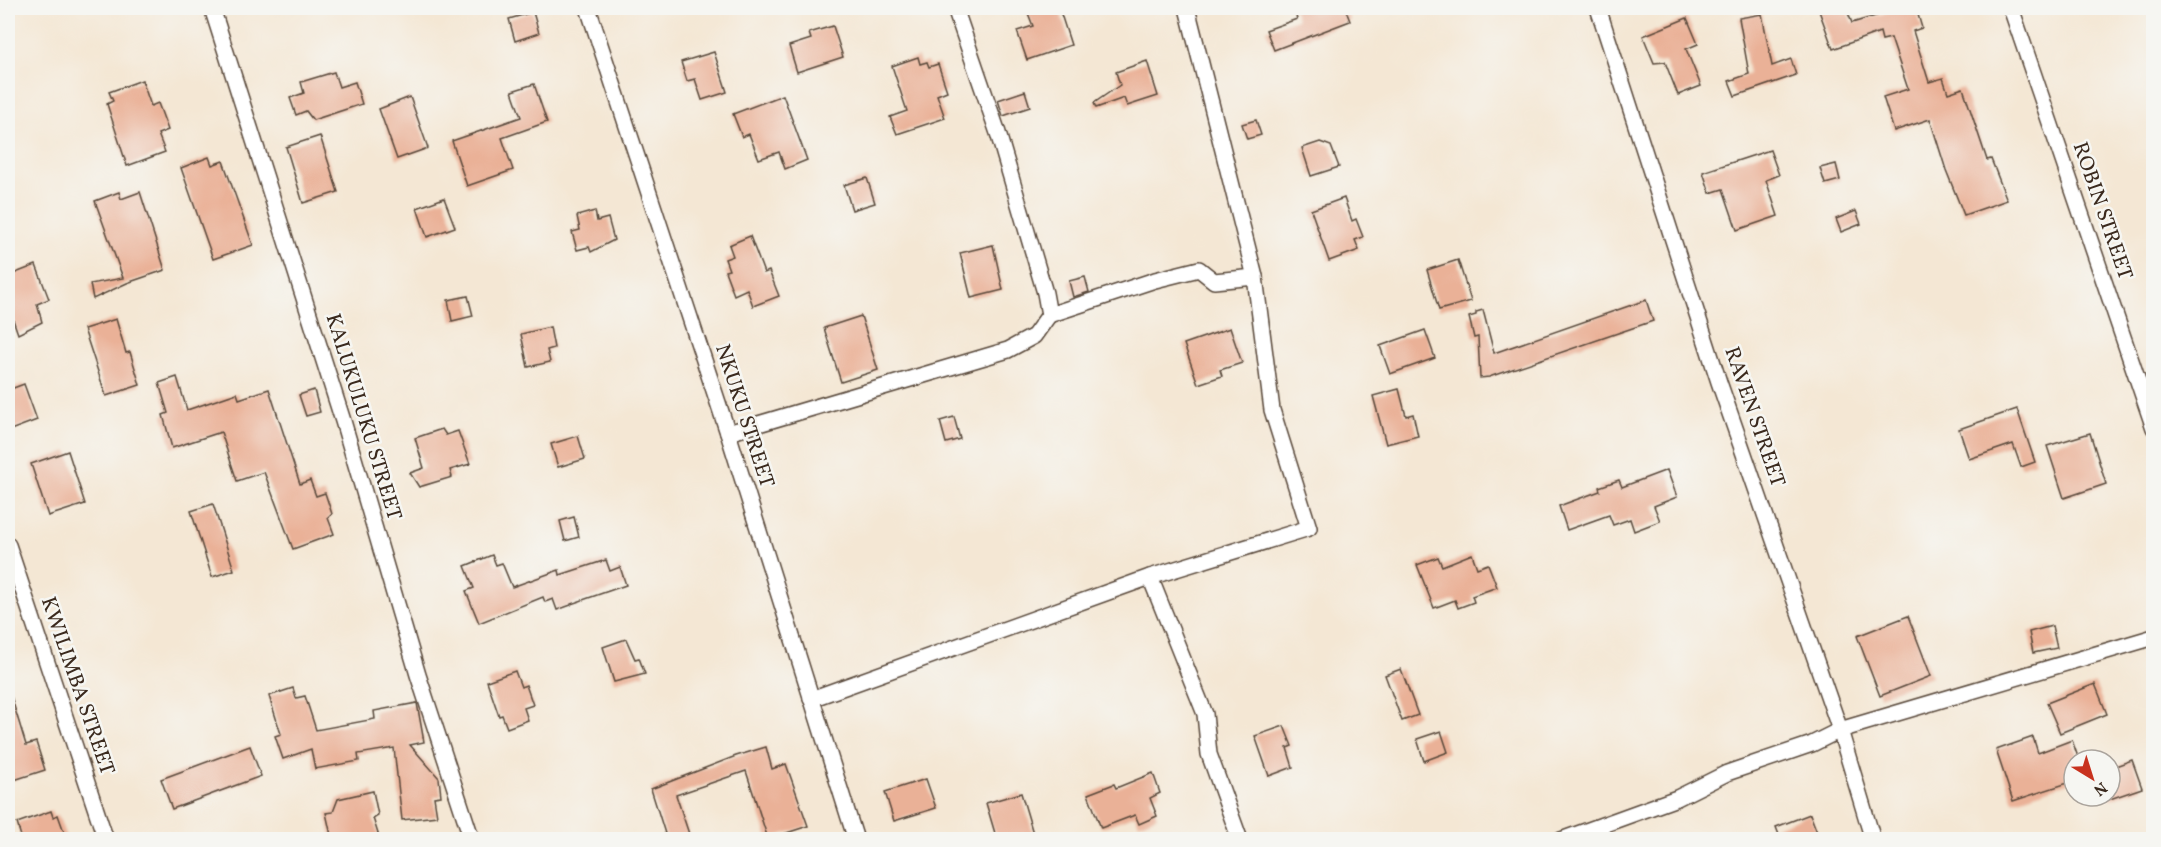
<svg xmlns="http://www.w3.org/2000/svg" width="2161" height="847" font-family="Vollkorn,serif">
	<rect width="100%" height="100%" fill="#f6f6f2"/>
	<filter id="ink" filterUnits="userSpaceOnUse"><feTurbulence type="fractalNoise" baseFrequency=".0167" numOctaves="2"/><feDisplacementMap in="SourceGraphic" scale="12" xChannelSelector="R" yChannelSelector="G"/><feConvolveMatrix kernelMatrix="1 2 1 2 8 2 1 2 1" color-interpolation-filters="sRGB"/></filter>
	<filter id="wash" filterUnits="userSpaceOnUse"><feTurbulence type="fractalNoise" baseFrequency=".008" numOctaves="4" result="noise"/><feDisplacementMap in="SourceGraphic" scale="24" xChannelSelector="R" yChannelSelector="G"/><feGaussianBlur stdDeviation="1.35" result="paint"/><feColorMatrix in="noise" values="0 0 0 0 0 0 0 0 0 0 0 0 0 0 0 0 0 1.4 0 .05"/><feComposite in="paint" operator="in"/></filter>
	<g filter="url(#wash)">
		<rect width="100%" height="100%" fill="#f4e7d4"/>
		<g id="blocks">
			<!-- building -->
			<g fill="#eab197">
				<path d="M1026 8H1059L1071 45 1027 60 1017 31 1033 26Z"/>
				<path d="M1293 8H1345L1350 21 1274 50 1266 30 1297 19Z"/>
				<path d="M1818 8H1846L1852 23 1902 8H1916L1922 28 1913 31 1929 82 1943 78 1948 93 1963 88 1987 160 1991 159 2007 200 1964 215 1946 170 1930 119 1894 131 1883 97 1908 89 1891 38 1882 40 1880 32 1833 49Z"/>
				<path d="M533 12 539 33 515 41 509 19Z"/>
				<path d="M1762 14 1772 66 1791 59 1796 75 1735 96 1729 81 1749 74 1739 18Z"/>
				<path d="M1687 18 1698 44 1686 49 1701 86 1678 95 1665 62 1654 63 1643 36Z"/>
				<path d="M833 26 843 57 797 72 789 46 811 39 809 33Z"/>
				<path d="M714 52 727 92 702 100 695 79 687 81 681 62Z"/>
				<path d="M918 57 920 64 927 62 929 67 938 64 947 91 937 95 945 118 897 134 890 117 907 111 892 66Z"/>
				<path d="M1147 61 1158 96 1127 106 1124 98 1096 108 1094 103 1120 85 1116 72Z"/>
				<path d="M334 72 339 87 355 82 362 104 313 120 306 111 296 115 290 98 304 93 301 82Z"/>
				<path d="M142 80 151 106 158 103 168 130 158 134 165 152 127 166 107 104 113 101 109 92Z"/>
				<path d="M534 84 547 122 502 138 513 170 467 186 452 141 521 117 512 91Z"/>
				<path d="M1025 91 1030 107 1003 116 998 100Z"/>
				<path d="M783 95 807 160 785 169 779 152 759 159 749 134 742 137 733 114Z"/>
				<path d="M410 97 428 148 397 159 379 109Z"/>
				<path d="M1256 120 1261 135 1247 139 1242 124Z"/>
				<path d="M320 136 338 192 303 203 286 147Z"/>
				<path d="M1320 142 1331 146 1339 167 1311 176 1302 148Z"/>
				<path d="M1770 150 1779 175 1766 180 1778 216 1737 230 1723 189 1710 193 1703 172Z"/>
				<path d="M209 157 212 165 223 161 253 245 213 259 181 168Z"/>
				<path d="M1836 164 1840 180 1825 184 1820 168Z"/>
				<path d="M867 178 875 203 852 210 844 185Z"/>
				<path d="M119 192 121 199 140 192 165 270 127 283 93 299 90 284 123 278 95 201Z"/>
				<path d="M444 198 455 227 427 237 417 208Z"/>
				<path d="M1344 198 1352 221 1356 219 1363 237 1355 240 1359 250 1329 261 1311 210Z"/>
				<path d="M595 211 597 221 608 218 614 240 591 252 589 247 577 250 572 232 580 230 577 216Z"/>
				<path d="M1856 211 1861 224 1841 232 1836 219Z"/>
				<path d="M750 236 764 273 769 271 779 296 753 306 747 289 734 295 725 271 729 270 725 259 733 256 729 245Z"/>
				<path d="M993 245 1003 290 971 298 960 253Z"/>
				<path d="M1458 260 1471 301 1439 310 1427 270Z"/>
				<path d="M36 265 49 299 37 304 42 322 18 334 8 305V276Z"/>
				<path d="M1085 277 1089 292 1073 297 1069 281Z"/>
				<path d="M468 296 473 316 452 321 448 300Z"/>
				<path d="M1646 300 1653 321 1489 377 1480 378 1478 337 1474 338 1469 317 1476 315V312L1483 310 1494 353Z"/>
				<path d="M861 316 878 370 841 382 824 328Z"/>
				<path d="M116 319 126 353 130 352 140 385 106 396 84 329Z"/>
				<path d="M550 327 554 348 547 350 550 362 528 367 521 334Z"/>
				<path d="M1230 328 1242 363 1220 370 1222 376 1198 384 1184 344Z"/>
				<path d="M1425 330 1435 358 1390 374 1380 346Z"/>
				<path d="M177 377 187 410 237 393 239 399 269 389 300 484 310 480 316 496 325 493 332 514 328 518 334 534 293 549 264 472 237 481 221 432 172 448 163 415 168 413 159 383Z"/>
				<path d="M24 384 37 420 8 431V390Z"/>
				<path d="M1399 389 1406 416 1413 414 1418 436 1386 444 1373 396Z"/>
				<path d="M314 390 320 412 306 416 299 395Z"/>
				<path d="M2017 409 2035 462 2021 467 2013 444 1969 459 1959 429Z"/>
				<path d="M954 417 960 439 946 443 940 421Z"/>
				<path d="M442 429 446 435 458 431 470 464 450 470 452 477 419 487 410 473 424 468 415 438Z"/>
				<path d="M2090 433 2106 484 2064 498 2047 446Z"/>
				<path d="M578 436 585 459 558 467 551 444Z"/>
				<path d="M68 451 85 504 48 516 31 464Z"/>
				<path d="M1667 470 1677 497 1654 506 1660 521 1634 531 1630 519 1613 525 1609 515 1567 530 1559 506 1600 491 1599 487 1619 480 1622 487Z"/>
				<path d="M213 504 234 570 212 577 191 511Z"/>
				<path d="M574 517 579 537 565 541 560 521Z"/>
				<path d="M1472 554 1477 568 1488 564 1497 587 1472 596 1474 602 1458 608 1455 600 1434 608 1417 565 1438 557 1442 566Z"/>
				<path d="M492 555 496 565 502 563 512 587 559 570 560 575 606 560 610 571 620 567 626 585 571 604V605L557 610 553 599 545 602 543 597 479 623 466 591 474 588 465 566Z"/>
				<path d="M1908 616 1931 676 1880 696 1857 636Z"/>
				<path d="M2052 626 2057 648 2033 653 2029 632Z"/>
				<path d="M626 639 635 659 639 658 645 674 614 682 603 647Z"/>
				<path d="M1401 669 1418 715 1402 721 1385 675Z"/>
				<path d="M515 671 521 687 526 685 533 705 524 708 528 720 507 728 502 715 499 716 487 681Z"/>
				<path d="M2095 684 2107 714 2060 733 2047 703Z"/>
				<path d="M293 688 296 698 305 696 316 730 375 719 374 711 417 703 424 742 410 745 439 778 441 796 434 797 437 816 402 820 394 748 358 754 359 761 315 769 311 749 283 759 275 736 281 734 269 696Z"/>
				<path d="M11 696 26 745 36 742 45 770 8 782V697Z"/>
				<path d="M1284 726 1292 746 1287 748 1293 767 1269 776 1255 736Z"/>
				<path d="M1441 731 1448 752 1424 761 1417 739Z"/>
				<path d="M2033 737 2038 753 2072 740 2079 760H2074V781L2013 801 1996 750Z"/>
				<path d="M250 746 261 776 172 809 161 779Z"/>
				<path d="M766 747 772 769 786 764 808 826 768 839 746 771 676 795 691 840H667L651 789 736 756Z"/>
				<path d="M2132 760 2142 788 2110 799V768Z"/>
				<path d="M1153 773 1160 793 1150 798 1157 816 1139 824 1135 815 1101 828 1088 794 1114 784 1116 788Z"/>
				<path d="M926 779 936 808 894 821 885 792Z"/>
				<path d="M373 791 378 815 373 818 380 840H332L326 813 333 812 338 799Z"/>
				<path d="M1021 793 1035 840H997L986 803Z"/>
				<path d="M51 811 53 817 58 815 67 840H22L17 823Z"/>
				<path d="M1810 814 1820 840H1781L1776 827Z"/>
			</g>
		</g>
	</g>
	<g filter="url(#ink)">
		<use href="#blocks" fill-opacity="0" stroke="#574639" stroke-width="1.5"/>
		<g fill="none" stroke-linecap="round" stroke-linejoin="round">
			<!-- street casing -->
			<g stroke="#574639" stroke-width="18">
				<g id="street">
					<path d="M212 8 343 421 418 675 472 840"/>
					<path d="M588 8 728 433 856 840"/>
					<path d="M1598 8 1719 382 1840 730 1873 840"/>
					<path d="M2011 8 2154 428"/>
					<path d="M1049 315 1155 280 1199 269 1214 281 1255 277"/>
					<path d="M728 433 1008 350 1034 336 1049 315 1045 293 998 133 955 8"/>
					<path d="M8 545 106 840"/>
					<path d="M1150 577 1205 714 1209 754 1240 840"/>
					<path d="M811 699 1150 577 1309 528 1272 410 1255 277 1187 8"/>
					<path d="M1561 840 1677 798 1727 773 1812 744 1840 730 2154 637"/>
				</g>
			</g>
			<!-- street -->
			<use href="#street" stroke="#fff" stroke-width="15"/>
		</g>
	</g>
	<g text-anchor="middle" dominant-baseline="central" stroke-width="5" stroke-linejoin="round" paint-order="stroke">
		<!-- street labels -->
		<g font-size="21" fill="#3b2a1e" stroke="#f6f6f2">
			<text transform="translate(2102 211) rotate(71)">ROBIN STREET</text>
			<text transform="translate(744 416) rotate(72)">NKUKU STREET</text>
			<text transform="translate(363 417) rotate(73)">KALUKULUKU STREET</text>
			<text transform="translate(1754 417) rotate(71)">RAVEN STREET</text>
			<text transform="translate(77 686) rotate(71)">KWILIMBA STREET</text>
		</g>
	</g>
	<!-- margin -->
	<rect width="2161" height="847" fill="none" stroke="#f6f6f2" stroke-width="30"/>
	<!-- north arrow -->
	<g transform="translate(2092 778) rotate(142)"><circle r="28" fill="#f6f6f2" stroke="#aba49d" stroke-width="1.5"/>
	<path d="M0-4.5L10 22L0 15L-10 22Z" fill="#c8321e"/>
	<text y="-9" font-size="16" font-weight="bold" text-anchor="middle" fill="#3b2a1e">N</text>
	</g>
</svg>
